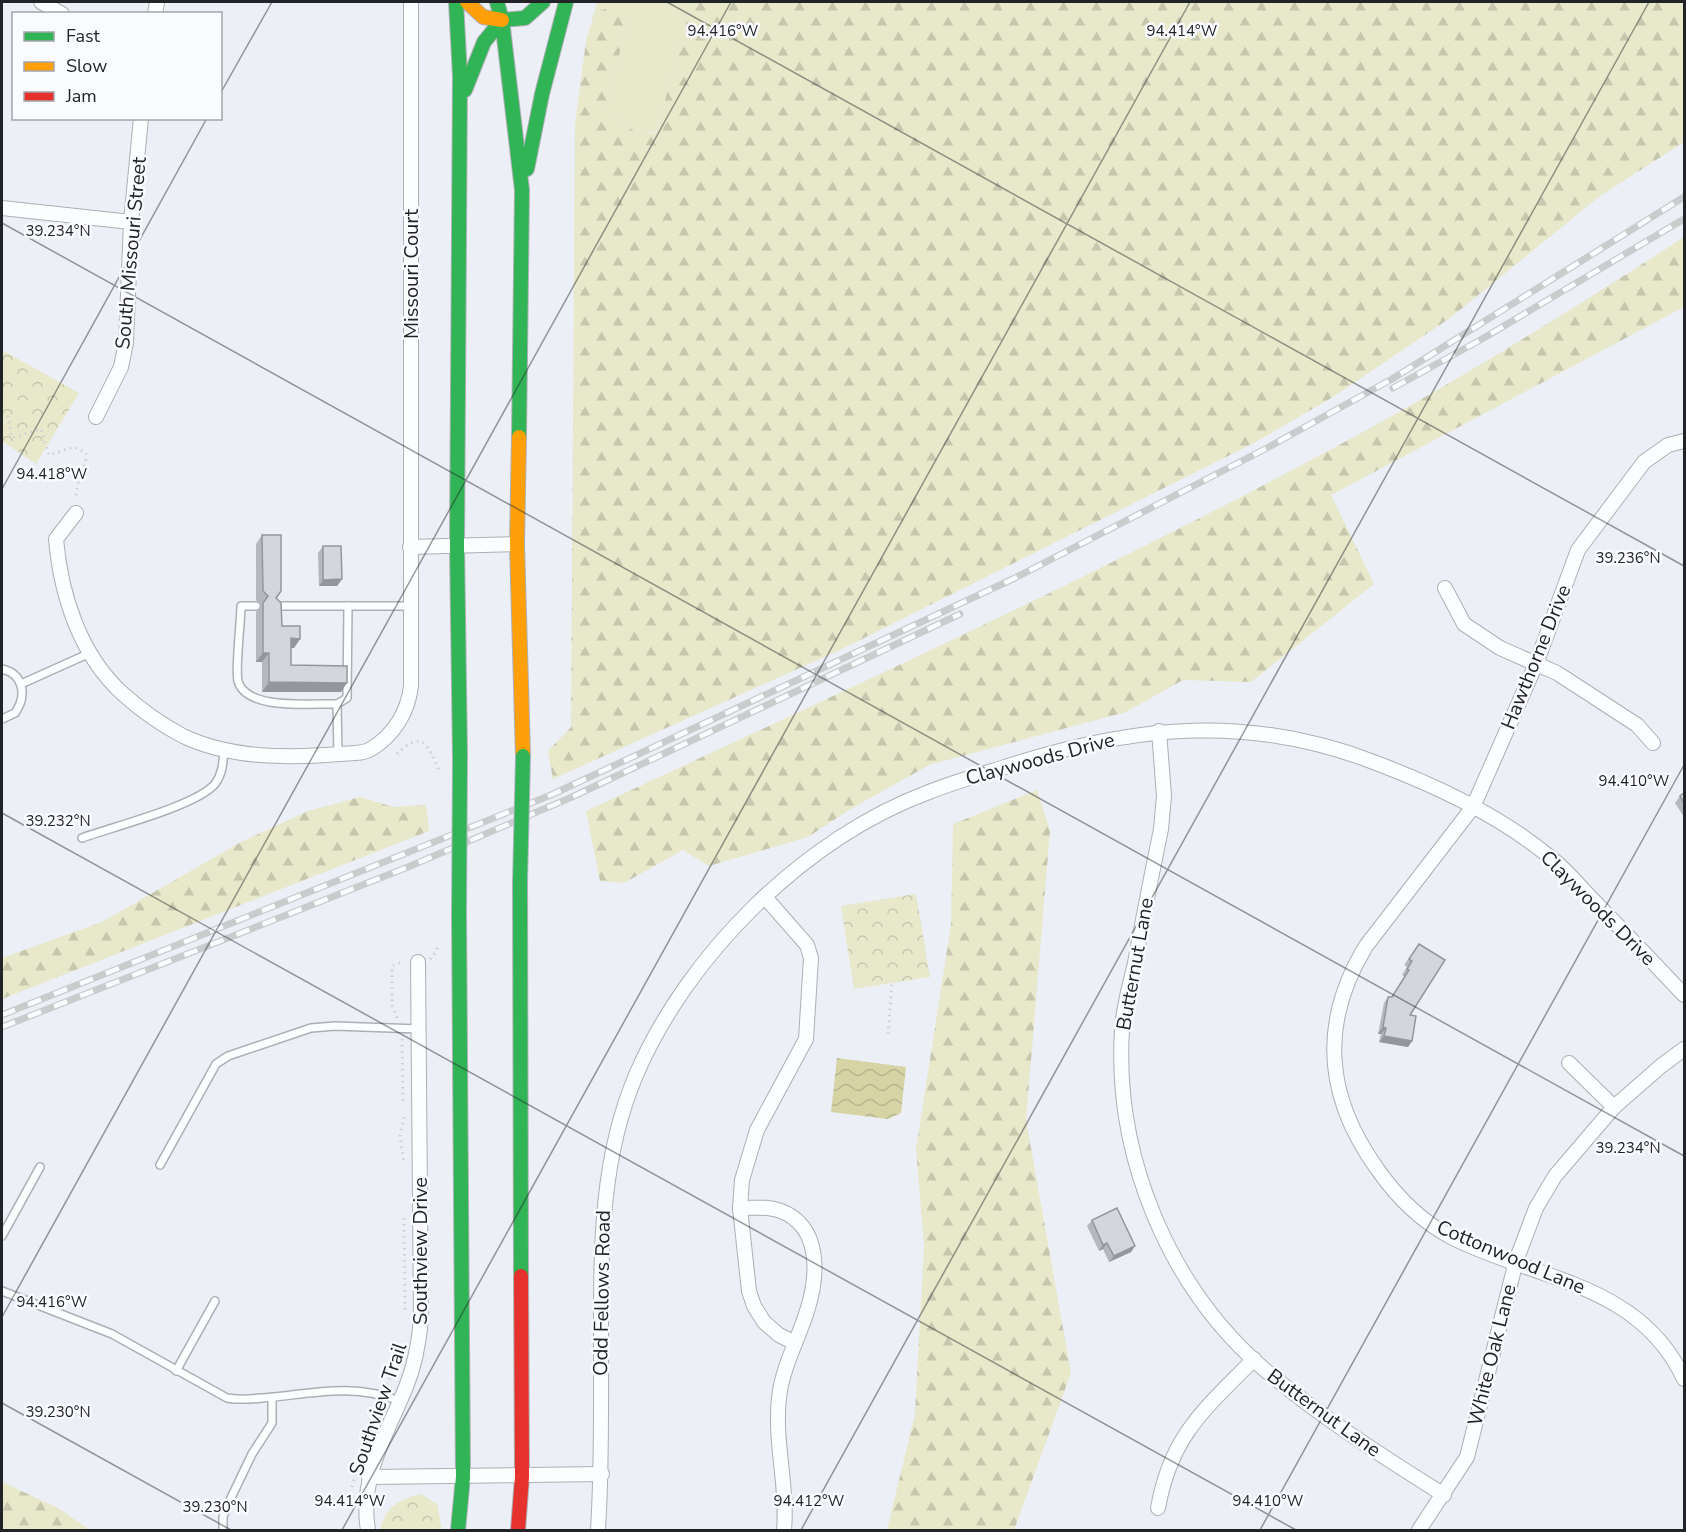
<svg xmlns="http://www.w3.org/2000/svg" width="1686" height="1532" font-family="'Nunito Sans',sans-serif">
	<defs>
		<pattern id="forest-firs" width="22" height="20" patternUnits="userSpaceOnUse" patternTransform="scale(1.5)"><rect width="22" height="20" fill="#e8e8cb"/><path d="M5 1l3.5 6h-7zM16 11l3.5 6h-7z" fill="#c7c7ae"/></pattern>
		<pattern id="park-crowns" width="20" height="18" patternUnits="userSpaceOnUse" patternTransform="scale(1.5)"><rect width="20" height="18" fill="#e8e8cb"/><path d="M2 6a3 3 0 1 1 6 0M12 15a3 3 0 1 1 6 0" fill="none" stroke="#c7c7ae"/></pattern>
		<pattern id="water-waves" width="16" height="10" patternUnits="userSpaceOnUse" patternTransform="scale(1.5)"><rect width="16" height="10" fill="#d6d4a5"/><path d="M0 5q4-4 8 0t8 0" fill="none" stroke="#b7b68e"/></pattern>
	</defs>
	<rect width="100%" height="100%" fill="#eceff6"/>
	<!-- grass -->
	<path fill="#e8e8cb" d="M597 2H699L689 13 656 132 639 134 605 111 629 16 594 13Z"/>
	<!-- forest -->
	<g fill="url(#forest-firs)">
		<path d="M699 2H1684V142L1600 196 1450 318 1333 397 1254 443 844 648 553 779 548 751 571 727 575 124 586 41 594 13 613 6 629 16 605 111 639 134 656 133 689 13Z"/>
		<path d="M1684 237V307L1331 495 1374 584 1251 682 1183 680 1126 712 929 765 849 810 808 837 709 866 683 850 624 883 600 881 586 811C857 685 1130 561 1392 416 1491 360 1589 299 1684 237Z"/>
		<path d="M1037 790 1050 831 1026 1120 1071 1373 1014 1530H887L915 1414 924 1246 916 1149 951 925 953 824Z"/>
		<path d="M360 797 394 807 426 805 429 831 2 999V958L102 922 241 842 308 811Z"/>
		<path d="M2 1482 58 1508 90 1530H2Z"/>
	</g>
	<!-- park -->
	<g fill="url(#park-crowns)">
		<path d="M2 350 79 393 36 464 2 441Z"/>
		<path d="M916 894 930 977 854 989 841 906Z"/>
		<path d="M421 1494 437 1504 442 1530H380C383 1509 401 1498 421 1494Z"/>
	</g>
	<!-- water -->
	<path fill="url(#water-waves)" d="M837 1058 906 1067 901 1113 888 1119 831 1112Z"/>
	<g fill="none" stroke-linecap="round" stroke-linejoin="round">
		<!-- lane casing -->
		<g stroke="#adafb4" stroke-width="10">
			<g id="lane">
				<path d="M256 606H241C241 621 235 669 238 681 246 711 312 703 337 704L338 754"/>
				<path d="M275 606H411"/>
				<path d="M2 669C24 674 27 696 15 713L2 719"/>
				<path d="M21 684 90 653"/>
				<path d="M337 704 347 698 348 606"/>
				<path d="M82 838C112 827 196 806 215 784 223 773 223 762 224 749"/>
				<path d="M160 1165 216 1064 228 1056 311 1028 335 1026 419 1029"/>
				<path d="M2 1236 40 1167"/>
				<path d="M2 1291 112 1334 227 1398C243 1401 258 1398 274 1397 319 1392 356 1384 400 1401"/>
				<path d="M176 1371 215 1301"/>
				<path d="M223 1530V1517L229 1502 252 1454 272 1423V1397"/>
			</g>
		</g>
		<!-- street casing -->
		<g stroke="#adafb4" stroke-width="16">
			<g id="street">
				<path d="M41 2 62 14"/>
				<path d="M155 14 157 2"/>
				<path d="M2 208 131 222"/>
				<path d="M96 417 121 367 126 343 131 222 141 118"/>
				<path d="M1684 441 1668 445 1644 462 1578 550 1536 664 1473 807 1366 946C1319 1023 1325 1097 1378 1170 1397 1197 1421 1221 1451 1237 1535 1280 1639 1282 1684 1379"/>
				<path d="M76 513 56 539C61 596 80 655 123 694 141 710 162 725 183 736 231 759 289 758 340 754 350 753 363 754 371 749 394 735 408 712 411 686V2"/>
				<path d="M410 547 517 544"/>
				<path d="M1445 588 1464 624 1500 648 1557 673 1637 725 1653 743"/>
				<path d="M1159 731 1164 796 1161 829C1152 873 1143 918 1135 963 1130 984 1123 1008 1122 1030 1114 1156 1169 1288 1265 1370 1321 1417 1382 1456 1444 1495"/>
				<path d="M765 897 807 945 811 958 806 1039 757 1130 742 1180 740 1208 749 1291 754 1306 764 1322 779 1335 795 1343"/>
				<path d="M1569 1063 1614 1107"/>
				<path d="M740 1208C754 1208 768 1206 781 1211 822 1227 818 1277 807 1311 798 1340 782 1368 779 1398 774 1442 788 1486 784 1530"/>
				<path d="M369 1477 602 1474"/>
				<path d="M1158 1508C1171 1435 1205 1409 1254 1359"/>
				<path d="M368 1530C359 1476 387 1434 406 1387 415 1365 419 1343 421 1319L418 962"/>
				<path d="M598 1530C602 1467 601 1403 601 1340 601 1249 600 1160 636 1075 688 954 805 838 929 792 956 781 984 774 1011 765 1136 725 1251 714 1376 763 1437 786 1501 816 1551 858 1567 870 1580 887 1594 901 1624 932 1654 963 1684 995"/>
				<path d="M1419 1530 1467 1457 1516 1261 1536 1208 1555 1176 1614 1107 1661 1066 1684 1049"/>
			</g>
		</g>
		<!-- fast casing -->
		<g stroke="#adafb4" stroke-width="16">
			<g id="fast">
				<path d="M456 2 460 76 457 545 460 757"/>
				<path d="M497 2 502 20 522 190 519 437"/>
				<path d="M502 20 525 18 543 2"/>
				<path d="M465 90 484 42 502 20"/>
				<path d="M527 169 542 94 566 2"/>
				<path d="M520 882 521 1276"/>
				<path d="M458 1530 463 1477 459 914"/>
			</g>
		</g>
		<!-- slow casing -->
		<g stroke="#adafb4" stroke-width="16">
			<g id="slow">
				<path d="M467 2 483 17 502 20"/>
				<path d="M519 437 517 544 523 756"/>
			</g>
		</g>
		<!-- jam casing -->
		<g stroke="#adafb4" stroke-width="16">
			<path id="jam" d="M518 1530 522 1477 521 1276"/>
		</g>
		<!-- path -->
		<g stroke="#cfd0d2" stroke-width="3" stroke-dasharray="1.5 4.5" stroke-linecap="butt">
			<path d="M2 413 8 417 12 438 41 429 49 455 74 447 86 453C88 464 75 482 76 500"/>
			<path d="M397 754C421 729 428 744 439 770"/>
			<path d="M430 959 436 952 438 945"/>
			<path d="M397 1018 392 1005V966L404 961"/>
			<path d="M888 1034 892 983"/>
			<path d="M402 1039 403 1104"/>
			<path d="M404 1117 400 1136 404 1163"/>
			<path d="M404 1218 405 1310"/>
			<path d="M387 1385 401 1347"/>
			<path d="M364 1444 379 1405"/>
			<path d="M352 1487 359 1459"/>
		</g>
		<!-- lane -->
		<use href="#lane" stroke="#fcfdfe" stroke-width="7"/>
		<!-- street -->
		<use href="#street" stroke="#fcfdfe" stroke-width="14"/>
		<!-- fast -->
		<use href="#fast" stroke="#30b455" stroke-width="14"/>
		<!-- slow -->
		<use href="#slow" stroke="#ff9f0a" stroke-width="14"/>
		<!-- jam -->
		<use href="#jam" stroke="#e5322d" stroke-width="14"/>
		<!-- rail casing -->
		<g stroke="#cacbcd" stroke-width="7">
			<g id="rail">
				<path d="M1393 388 1482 339 1684 219"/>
				<path d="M2 1015 551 795 1015 578 1267 448 1392 379 1684 197"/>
				<path d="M2 1027 408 867 572 797 960 614"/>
			</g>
		</g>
		<!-- rail -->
		<use href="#rail" stroke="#fafbfe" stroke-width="4.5" stroke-dasharray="14" stroke-linecap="butt"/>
		<!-- fast-bridge casing -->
		<g stroke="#b0b4c1" stroke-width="16" stroke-linecap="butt">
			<g id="fast-bridge">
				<path d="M520 882 523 756"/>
				<path d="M459 914 460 757"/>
			</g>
		</g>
		<!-- fast-bridge -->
		<use href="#fast-bridge" stroke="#30b455" stroke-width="14"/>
	</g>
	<!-- wall -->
	<g fill="#b6b8bf">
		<path d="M262 535 281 591 277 598 282 626 300 639 294 648H291V665L341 692H262V662H256V612L261 605 256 600V544Z"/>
		<path d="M323 546 342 579 337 586H319L318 553Z"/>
		<path d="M1684 793V817L1675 803 1680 796Z"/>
		<path d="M1419 944 1410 1015 1412 1041 1408 1047 1379 1042 1381 1034H1378L1384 1003 1388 997H1392L1405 977 1402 975 1407 967 1404 965Z"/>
		<path d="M1092 1220 1135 1246 1131 1252 1109 1262 1103 1249 1099 1251 1087 1226Z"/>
	</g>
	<!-- shaded-wall -->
	<g fill="#94969b">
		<path d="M342 579 337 586H319L323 580Z"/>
		<path d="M291 638 300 639 294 648H285Z"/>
		<path d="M263 653H269L262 662H256Z"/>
		<path d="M269 682 347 683 341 692H262Z"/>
		<path d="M1383 1027 1386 1028 1381 1034H1378Z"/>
		<path d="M1384 1036 1412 1041 1408 1047 1379 1042Z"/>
		<path d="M1107 1243 1103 1249 1099 1251 1103 1245Z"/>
		<path d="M1135 1246 1131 1252 1109 1262 1114 1256Z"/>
	</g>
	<!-- building -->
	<g fill="#d4d6de" stroke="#94969b" stroke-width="1.5">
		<path d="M262 535H281V591L276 598 281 603 282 626H300V639L291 638V665L347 666V683L269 682V653H263V603L268 596 263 591Z"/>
		<path d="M323 546H341L342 579 323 580Z"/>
		<path d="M1684 793V803L1680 796Z"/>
		<path d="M1419 944 1445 960 1410 1015 1416 1016 1412 1041 1384 1036 1386 1028 1383 1027 1388 997H1392L1409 970 1407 969 1412 961 1409 959Z"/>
		<path d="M1117 1208 1135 1246 1114 1256 1107 1243 1103 1245 1092 1220Z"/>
	</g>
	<!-- ticks -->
	<path fill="none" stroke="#222327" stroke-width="1.5" stroke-opacity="0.45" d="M667 2 1684 566M220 94 272 2M2 223 1684 1156M2 489 207 118M2 813 1296 1530M2 1317 731 2M2 1403 231 1530M342 1530 1190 2M801 1530 1649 2M1260 1530 1684 765"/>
	<g text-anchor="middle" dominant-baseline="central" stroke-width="5" stroke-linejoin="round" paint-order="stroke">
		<!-- street labels -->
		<g font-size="20" fill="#222327" stroke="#fafbfe">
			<text transform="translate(131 253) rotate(-85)">South Missouri Street</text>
			<text transform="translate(411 274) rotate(-90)">Missouri Court</text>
			<text transform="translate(1536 657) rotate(-68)">Hawthorne Drive</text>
			<text transform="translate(1040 759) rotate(-15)">Claywoods Drive</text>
			<text transform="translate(1598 908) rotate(45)">Claywoods Drive</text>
			<text transform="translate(1135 964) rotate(-80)">Butternut Lane</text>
			<text transform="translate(420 1251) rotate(-90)">Southview Drive</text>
			<text transform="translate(1511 1257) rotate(23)">Cottonwood Lane</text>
			<text transform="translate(602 1293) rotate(-89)">Odd Fellows Road</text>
			<text transform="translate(1492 1355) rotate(-76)">White Oak Lane</text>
			<text transform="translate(378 1409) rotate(-71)">Southview Trail</text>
			<text transform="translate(1324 1413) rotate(36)">Butternut Lane</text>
		</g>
	</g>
	<g font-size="15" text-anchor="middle" fill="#222327" stroke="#fafbfe" stroke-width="5" stroke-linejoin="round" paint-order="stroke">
		<text x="723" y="36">94.416°W</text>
		<text x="1182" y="36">94.414°W</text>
		<text x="58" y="236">39.234°N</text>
		<text x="52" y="479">94.418°W</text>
		<text x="1628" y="563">39.236°N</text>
		<text x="1634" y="786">94.410°W</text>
		<text x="58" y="826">39.232°N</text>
		<text x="1628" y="1153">39.234°N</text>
		<text x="52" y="1307">94.416°W</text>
		<text x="58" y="1417">39.230°N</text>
		<text x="350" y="1506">94.414°W</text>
		<text x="809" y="1506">94.412°W</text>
		<text x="1268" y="1506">94.410°W</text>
		<text x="215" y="1512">39.230°N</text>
	</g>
	<!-- border -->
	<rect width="1686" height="1532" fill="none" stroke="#222327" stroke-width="6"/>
	<!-- legend -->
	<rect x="12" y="12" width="210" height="108" fill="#fafbfe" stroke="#a4a5a8" stroke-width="1.5"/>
	<rect x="24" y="32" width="30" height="9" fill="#30b455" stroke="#a4a5a8" stroke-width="1.5"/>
	<text x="66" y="42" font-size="18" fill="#222327">Fast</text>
	<rect x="24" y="62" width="30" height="9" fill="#ff9f0a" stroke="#a4a5a8" stroke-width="1.5"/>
	<text x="66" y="72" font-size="18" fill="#222327">Slow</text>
	<rect x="24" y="92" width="30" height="9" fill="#e5322d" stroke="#a4a5a8" stroke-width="1.5"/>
	<text x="66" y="102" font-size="18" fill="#222327">Jam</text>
</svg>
